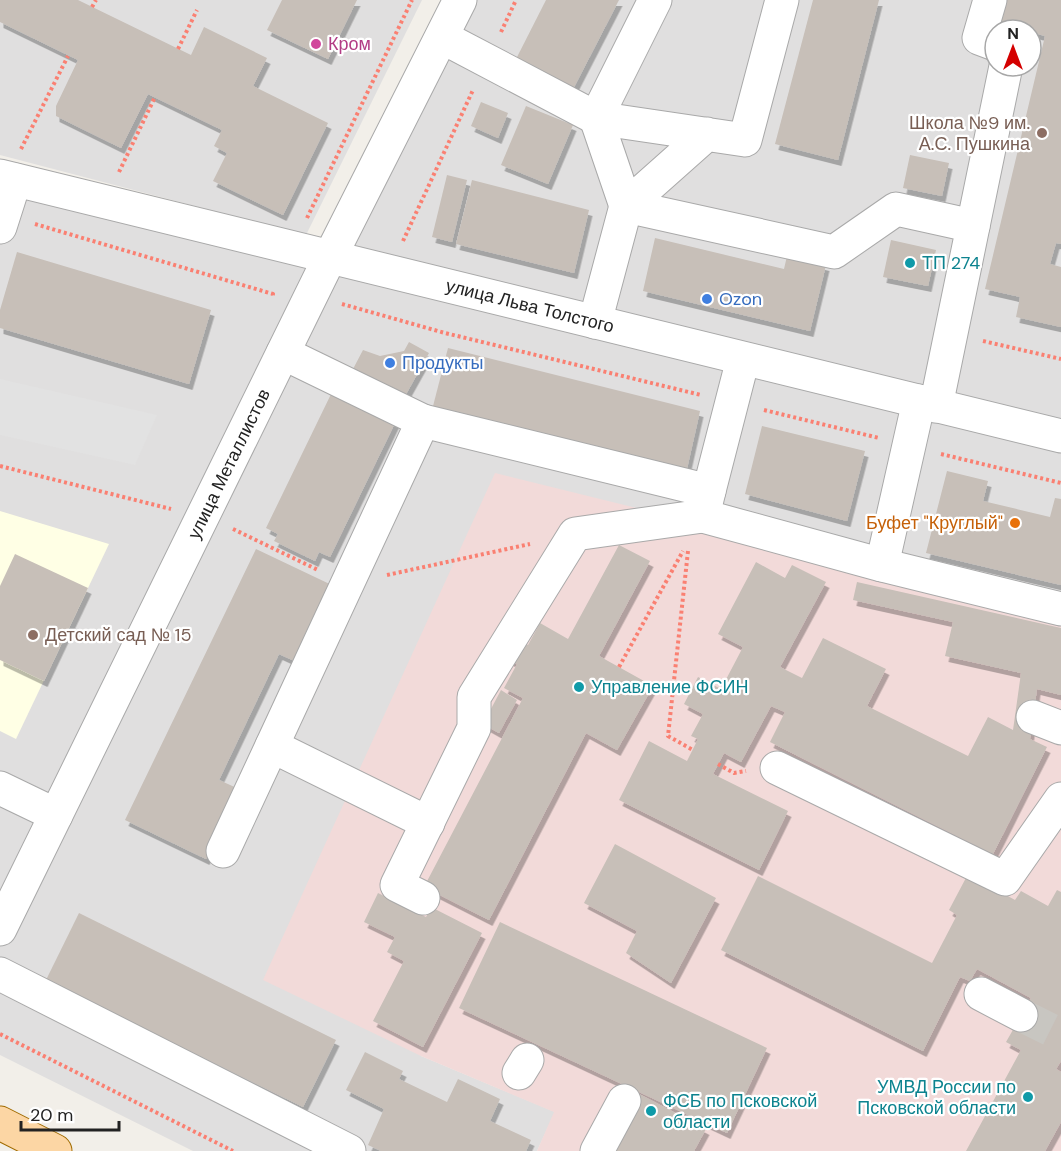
<svg xmlns="http://www.w3.org/2000/svg" width="1061" height="1151" font-family="'DM Sans',sans-serif">
	<defs>
		<filter id="shadow"><feDropShadow dx="3.5" dy="6" stdDeviation="0" flood-color="#0004"/></filter>
	</defs>
	<rect width="100%" height="100%" fill="#f2efe9"/>
	<!-- residential -->
	<g fill="#e0dfdf" fill-rule="evenodd">
		<path d="M0 0H422L306 235 0 155Z"/>
		<path d="M471 0H1061V425L345 248ZM995 30H1031V66H995Z"/>
		<path d="M0 182 1061 445V613L421 1056 555 1112 537 1151H193L0 1055Z"/>
	</g>
	<!-- commercial -->
	<path fill="#f2dad9" d="M495 473 1061 613V1151H537L554 1112 421 1056 263 980Z"/>
	<!-- education -->
	<path fill="#ffffe5" d="M0 511 109 544 16 739 0 731Z"/>
	<!-- parking -->
	<path fill="#e2e2e2" d="M0 379 157 415 135 465 0 435Z"/>
	<!-- building -->
	<g fill="#c7bfb8" filter="url(#shadow)">
		<path d="M0 0H78L191 55 204 27 267 58 253 86 328 123 283 215 213 181 227 153 214 146 222 130 148 94 121 148 56 116V106L78 60 0 22Z"/>
		<path d="M282 0H357L328 59 267 30Z"/>
		<path d="M546 0H619L571 93 514 63Z"/>
		<path d="M813 0H879L838 160 775 144Z"/>
		<path d="M996 0H1061V244L1056 243 1050 264 1061 267V327L1016 317 1020 297 985 289 1045 36 1031 32V30H1022L990 23Z"/>
		<path d="M481 102 508 113 498 138 471 126Z"/>
		<path d="M526 106 573 125 548 184 501 165Z"/>
		<path d="M910 155 949 163 942 196 903 188Z"/>
		<path d="M447 175 467 180 452 242 432 237Z"/>
		<path d="M472 180 589 210 574 273 456 244Z"/>
		<path d="M655 238 784 269 787 256 826 265 810 331 643 291Z"/>
		<path d="M891 240 936 250 928 286 883 277Z"/>
		<path d="M17 252 211 310 189 384 0 328V310Z"/>
		<path d="M409 342 429 353 405 396 353 369 363 350 380 356 404 351Z"/>
		<path d="M448 348 700 411 686 473 432 410Z"/>
		<path d="M333 390 396 421 330 557 319 552 315 561 274 541 278 534 266 528Z"/>
		<path d="M762 426 865 451 847 521 745 494Z"/>
		<path d="M947 471 988 481 983 501 1050 517 1055 498 1061 499V585L926 553Z"/>
		<path d="M619 545 650 561 599 656 653 686 617 750 586 733 489 920 424 887 523 698 504 688 517 664 508 659 519 640 528 645 540 623 568 639Z"/>
		<path d="M256 549 338 588 301 664 279 654 219 780 239 789 206 859 125 820Z"/>
		<path d="M15 554 88 588 44 681 0 660V586Z"/>
		<path d="M756 562 785 578 792 565 826 582 780 667 802 678 823 638 886 669 867 706 968 756 988 717 1013 730 1021 673 945 656 953 622 853 600 857 582 1061 628V695L1037 689 1030 739 1047 747 993 854 770 742 785 712 771 706 741 762 724 753 713 774 788 811 759 870 619 800 649 741 687 761 698 739 691 736 703 714 684 704 698 677 721 689 743 647 718 634Z"/>
		<path d="M501 690 517 700 499 733 483 724Z"/>
		<path d="M615 844 716 898 671 983 626 953 637 931 584 903Z"/>
		<path d="M968 874 1015 900 1021 891 1048 906 1057 890 1061 892V1061L1056 1069 1061 1072V1122L1045 1151H966L1021 1050 1006 1042 1031 998 977 969 970 981 960 977 923 1051 721 950 758 876 932 963 957 915 949 910Z"/>
		<path d="M378 893 426 917 431 907 482 933 423 1047 373 1021 404 961 387 952 395 937 364 922Z"/>
		<path d="M79 913 336 1040 303 1107 46 980Z"/>
		<path d="M500 922 767 1048 727 1133 459 1008Z"/>
		<path d="M365 1052 403 1071 399 1079 447 1102 458 1079 500 1099 490 1121 531 1140 526 1151H381L368 1145 384 1109 346 1090Z"/>
		<path d="M639 1094 706 1129 694 1151H610Z"/>
	</g>
	<g fill="none" stroke-linecap="round" stroke-linejoin="round">
		<!-- minor-tunnel -->
		<path stroke="#c8c6c1" stroke-width="33" stroke-dasharray="33 16" stroke-linecap="butt" d="M1021 1015 1061 1035"/>
		<!-- minor casing -->
		<g stroke="#a9a9a9" stroke-width="35">
			<g id="minor">
				<path d="M990 0 979 38 995 44"/>
				<path d="M442 37 596 118 655 0"/>
				<path d="M707 134 626 206 596 118 745 140 782 0"/>
				<path d="M0 176 1061 436"/>
				<path d="M0 227 15 180"/>
				<path d="M595 322 626 206 834 252 896 209 973 226"/>
				<path d="M936 406 1006 66"/>
				<path d="M423 421 709 491 703 516 575 534 474 697V728L397 885 423 898"/>
				<path d="M709 491 743 359"/>
				<path d="M703 516 882 565 1061 609"/>
				<path d="M882 565 919 401"/>
				<path d="M1033 717 1061 728"/>
				<path d="M272 746 428 823"/>
				<path d="M777 768 1005 879 1061 799"/>
				<path d="M0 788 56 815"/>
				<path d="M223 851 423 421 283 353"/>
				<path d="M0 929 330 257 460 0"/>
				<path d="M0 974 349 1151"/>
				<path d="M981 994 1021 1015"/>
				<path d="M519 1073 527 1060"/>
				<path d="M597 1151 624 1101"/>
			</g>
		</g>
		<!-- major casing -->
		<g stroke="#a06b00" stroke-width="35">
			<path id="major" d="M0 1123 55 1151"/>
		</g>
		<!-- path -->
		<g stroke="#fa8072" stroke-width="4" stroke-dasharray="3 3" stroke-linecap="butt">
			<path d="M92 7 96 0"/>
			<path d="M501 32 516 0"/>
			<path d="M178 49 197 10"/>
			<path d="M21 149 68 56"/>
			<path d="M119 172 155 97"/>
			<path d="M307 218 412 0"/>
			<path d="M35 224 273 294 272 296"/>
			<path d="M403 241 473 90"/>
			<path d="M342 304 445 333 701 395"/>
			<path d="M983 341 1061 359"/>
			<path d="M764 410 879 438"/>
			<path d="M941 454 1061 483"/>
			<path d="M0 466 171 509"/>
			<path d="M233 529 318 570"/>
			<path d="M688 551 668 736 693 750"/>
			<path d="M387 575 530 544"/>
			<path d="M619 667 683 551"/>
			<path d="M718 764 734 773 746 771"/>
			<path d="M0 1034 233 1151"/>
		</g>
		<!-- minor -->
		<use href="#minor" stroke="#fff" stroke-width="33"/>
		<!-- major -->
		<use href="#major" stroke="#fcd6a4" stroke-width="33"/>
	</g>
	<!-- markers -->
	<circle fill="#d1479c" stroke="#fff" stroke-width="2" cx="316" cy="44" r="6"/>
	<g fill="#8d6e63" stroke="#fff" stroke-width="2">
		<circle cx="1042" cy="133" r="6"/>
		<circle cx="33" cy="635" r="6"/>
	</g>
	<g fill="#0f9aa8" stroke="#fff" stroke-width="2">
		<circle cx="910" cy="263" r="6"/>
		<circle cx="579" cy="687" r="6"/>
		<circle cx="1028" cy="1097" r="6"/>
		<circle cx="651" cy="1111" r="6"/>
	</g>
	<g fill="#3f7fe0" stroke="#fff" stroke-width="2">
		<circle cx="707" cy="299" r="6"/>
		<circle cx="390" cy="363" r="6"/>
	</g>
	<circle fill="#e8710a" stroke="#fff" stroke-width="2" cx="1015" cy="523" r="6"/>
	<g text-anchor="middle" dominant-baseline="central" stroke-width="4.5" stroke-linejoin="round" paint-order="stroke">
		<!-- hotel labels -->
		<g font-size="18" fill="#b23c85" stroke="#fff" text-anchor="start">
			<text x="328" y="44">Кром</text>
		</g>
		<!-- education labels -->
		<g font-size="18" fill="#785e54" stroke="#fff" text-anchor="end">
			<text x="1030" y="123">Школа №9 им.<tspan x="1030" dy="21">А.С. Пушкина</tspan></text>
			<text x="45" y="635" text-anchor="start">Детский сад № 15</text>
		</g>
		<!-- culture labels -->
		<g font-size="18" fill="#0d838f" stroke="#fff" text-anchor="start">
			<text x="922" y="263">ТП 274</text>
			<text x="591" y="687">Управление ФСИН</text>
			<text x="1016" y="1087" text-anchor="end">УМВД России по<tspan x="1016" dy="21">Псковской области</tspan></text>
			<text x="663" y="1101">ФСБ по Псковской<tspan x="663" dy="21">области</tspan></text>
		</g>
		<!-- shop labels -->
		<g font-size="18" fill="#366cbe" stroke="#fff" text-anchor="start">
			<text x="719" y="299">Ozon</text>
			<text x="402" y="363">Продукты</text>
		</g>
		<!-- street labels -->
		<g font-size="18" fill="#222" stroke="#fff">
			<text transform="translate(530 306) rotate(14)">улица Льва Толстого</text>
			<text transform="translate(229 464) rotate(-64)">улица Металлистов</text>
		</g>
		<!-- food labels -->
		<g font-size="18" fill="#c56008" stroke="#fff" text-anchor="end">
			<text x="1003" y="523">Буфет "Круглый"</text>
		</g>
	</g>
	<!-- north arrow -->
	<g transform="translate(1013 48)"><circle r="28" fill="#ffffff" stroke="#a7a7a7" stroke-width="1.5"/>
	<path d="M0-4.5L10 22L0 15L-10 22Z" fill="#d40000"/>
	<text y="-9" font-size="16" font-weight="bold" text-anchor="middle" fill="#222222">N</text>
	</g>
	<!-- scale -->
	<path d="M21 1121v9h98v-9" fill="none" stroke="#222222" stroke-width="3"/>
	<text x="30" y="1121" font-size="18" fill="#222222" stroke="#ffffff" stroke-width="4.5" paint-order="stroke">20 m</text>
</svg>
